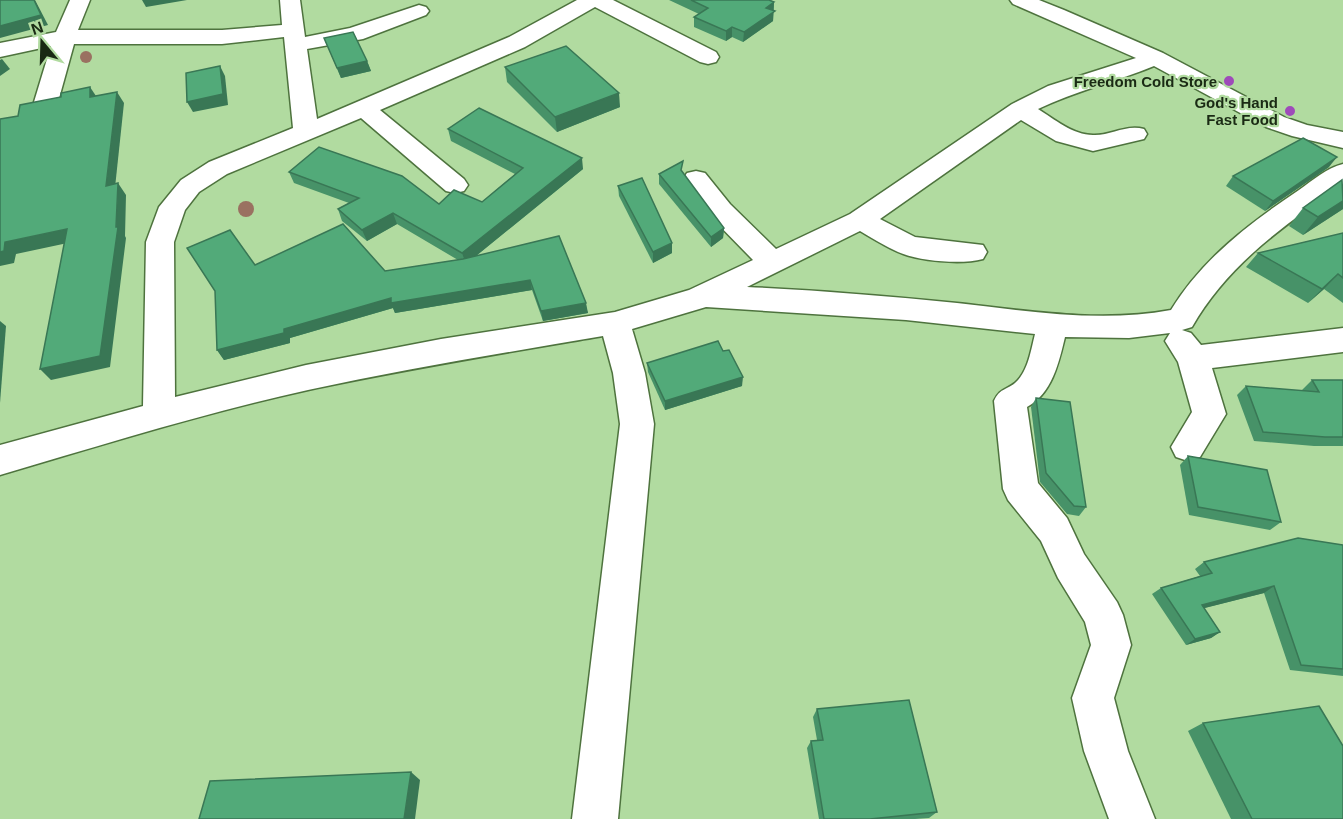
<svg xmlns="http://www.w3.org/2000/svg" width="1343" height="819" font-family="Helvetica,sans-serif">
	<rect width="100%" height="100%" fill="#b1dba0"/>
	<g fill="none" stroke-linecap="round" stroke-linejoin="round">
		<!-- minor casing -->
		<g stroke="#4e733e" stroke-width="3">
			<path id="minor" d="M70 0H90L78 30H222L282 25 280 0H300L305 37 350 28 419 5 426 7 429 11 426 15 363 39 307 49 317 119 509 37 577 0H613L716 52 719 57 716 62 708 64 700 62 595 7 525 47 380 110 464 179 468 185 464 191 455 193 446 191 361 118 227 174 199 192 185 210 174 242 175 397 306 365 441 339 615 312 689 290 753 260 710 216 683 179 687 173 696 171 705 173 730 204 776 249 850 214 1012 104 1048 86 1136 58 1013 4 1010 0H1039L1064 10 1163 53 1284 117 1307 125 1343 132V148L1292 136 1266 127 1154 66C1115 82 1075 91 1038 109 1054 119 1073 135 1093 135 1110 136 1126 124 1144 129L1147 134 1144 139 1093 151 1056 141 1021 120 880 219 915 237 983 245 987 252 983 259C961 265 918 261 898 252 885 246 872 238 860 231L747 287C817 290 887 296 957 303 1028 311 1101 323 1171 310 1203 258 1250 223 1299 190 1313 180 1327 168 1343 164V184C1285 225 1228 264 1192 327L1182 330 1191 333 1201 345 1343 328V352L1212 368 1226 414 1200 457 1188 461 1176 457 1171 447 1192 412 1178 362 1165 341 1170 333 1129 338 1065 337C1059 362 1052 394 1027 407L1038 483 1067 518 1084 554 1117 602 1123 615 1131 645 1114 698 1128 751 1155 819H1109L1084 751 1072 698 1091 645 1085 622 1058 578 1041 541 1008 500 1003 489 994 401C1000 388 1005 391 1015 383 1028 372 1031 350 1035 334L906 320 706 307 632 329 645 373 654 424 618 819H572L620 424 613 373 603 336C504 353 405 369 308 390 204 413 102 445 0 475V445L143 406 146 242 159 207 181 180 209 162 293 128 284 37 222 44H74L58 102 54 107 46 109 38 107 34 102 51 46 0 57V43L56 32Z"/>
		</g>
		<!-- minor -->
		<use href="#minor" fill="#fff" fill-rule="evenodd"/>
	</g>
	<!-- trees -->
	<g fill="#9a7161">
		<circle cx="86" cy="57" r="6"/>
		<circle cx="246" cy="209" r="8"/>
	</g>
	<!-- wall -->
	<g fill="#479268">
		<path d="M669 0H769L774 2 773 21 743 42 732 37 726 41 694 27V17L699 14Z"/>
		<path d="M324 38 367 61 371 71 341 78Z"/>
		<path d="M505 67 620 107 557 132 507 82Z"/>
		<path d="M448 129 583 169 476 256 559 236 588 313 543 321 532 290 395 313 393 308 290 338V343L224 360 217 350 255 265 385 271 458 260 397 224 367 241 342 221 338 209 349 203 294 183 289 172 439 204 482 202 515 174 451 141Z"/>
		<path d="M1329 167 1265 211 1226 186 1233 176Z"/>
		<path d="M659 174 724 228 723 238 711 247 659 184Z"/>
		<path d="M618 186 672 253 653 263 619 196Z"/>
		<path d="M1303 208 1343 209 1303 235 1289 226Z"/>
		<path d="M1343 233V303L1324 289 1308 303 1246 267 1258 253Z"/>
		<path d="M723 351 742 386 665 410 648 372 647 363Z"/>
		<path d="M1312 380H1343V446H1314L1254 441 1237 395 1246 386 1302 391V390Z"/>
		<path d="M1036 398 1086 507 1079 516 1067 514 1040 482 1031 407Z"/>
		<path d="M1188 456 1281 522 1270 530 1189 515 1180 465Z"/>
		<path d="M1343 545V676L1290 670 1264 593 1204 608 1220 632 1211 638 1186 645 1152 594 1161 588 1200 576 1195 569 1204 562Z"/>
		<path d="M817 709 937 812 929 818 915 819H819L807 748 811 741 817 740 813 717Z"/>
		<path d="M1203 723 1343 819H1231L1188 731Z"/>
	</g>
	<!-- shaded-wall -->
	<g fill="#397755">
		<path d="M34 0H35L48 25 0 38V26Z"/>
		<path d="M142 0H187L146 7Z"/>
		<path d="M774 2 773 21 743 42 744 32 766 8Z"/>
		<path d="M732 27V37L726 41V31Z"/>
		<path d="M2 59 10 69 0 76V60Z"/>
		<path d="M367 61 371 71 341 78 337 68Z"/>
		<path d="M220 66 225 76 228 105 193 112 187 102Z"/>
		<path d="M90 87 98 99 90 97Z"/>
		<path d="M117 92 124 103 114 197 106 186Z"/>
		<path d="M619 93 620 107 557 132 555 117Z"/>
		<path d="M1337 157 1329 167 1265 211 1273 201Z"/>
		<path d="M582 158 583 169 466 264 462 253Z"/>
		<path d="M118 183 126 195 125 236 126 238 110 367 51 380 40 369 116 227Z"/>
		<path d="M1343 201V209L1303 235 1318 217Z"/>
		<path d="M393 213 397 224 367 241 362 230Z"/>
		<path d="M724 228 723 238 711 247V237Z"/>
		<path d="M67 229 77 241 16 254 14 263 0 266V252L5 242Z"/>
		<path d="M672 243V253L653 263V252Z"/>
		<path d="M1338 274 1324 289 1308 303 1322 289Z"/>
		<path d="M530 280 532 290 395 313 393 308 290 338V343L224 360 217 350 284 329 391 298Z"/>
		<path d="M586 303 588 313 543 321 541 311Z"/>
		<path d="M0 321 6 326 0 403Z"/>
		<path d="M743 377 742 386 665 410V401Z"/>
		<path d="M1274 586 1264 593 1193 611 1202 605Z"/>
		<path d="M1220 632 1211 638 1186 645 1195 639Z"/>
		<path d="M411 772 420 780 415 819H404Z"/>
	</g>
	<!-- building -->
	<g fill="#52aa79" stroke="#397755" stroke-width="1.5">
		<path d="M0 0H34L41 15 0 26Z"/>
		<path d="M691 0H769L774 2 766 8 775 11 744 32 732 27 726 31 694 17 708 8Z"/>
		<path d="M353 32 367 61 337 68 324 38Z"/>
		<path d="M566 46 619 93 555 117 505 67Z"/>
		<path d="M220 66 223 94 187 102 186 73Z"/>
		<path d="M90 87V97L117 92 106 186 118 183 116 227H118L100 356 40 369 67 229 5 242 4 251 0 252V119L18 116 20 105 61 97V93Z"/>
		<path d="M479 108 582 158 462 253 393 213 362 230 338 209 359 198 289 172 319 147 402 176 439 204 454 190 482 202 523 168 448 129Z"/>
		<path d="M1303 138 1337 157 1273 201 1233 176Z"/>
		<path d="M683 161 681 170 724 228 711 237 659 174Z"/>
		<path d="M642 178 672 243 653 252 618 186Z"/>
		<path d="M1342 180 1343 201 1318 217 1303 208Z"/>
		<path d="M343 224 385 271 463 259 559 236 586 303 541 311 530 280 391 303V298L284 329V333L217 350 215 291 187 248 230 230 255 265Z"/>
		<path d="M1343 233V278L1338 274 1322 289 1258 253Z"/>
		<path d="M718 341 723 351 729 350 743 377 665 401 647 363Z"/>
		<path d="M1312 380H1343V437H1325L1263 432 1246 386 1319 392Z"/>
		<path d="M1036 398 1070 402 1086 507 1074 506 1046 473Z"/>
		<path d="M1188 456 1267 470 1281 522 1198 507Z"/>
		<path d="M1298 538 1343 545V669L1301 665 1274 586 1202 605 1220 632 1195 639 1161 588 1212 573 1204 562Z"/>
		<path d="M909 700 937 812 870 819H824L811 741 823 740 817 709Z"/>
		<path d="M1319 706 1343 746V819H1252L1203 723Z"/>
		<path d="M411 772 404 819H199L210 781Z"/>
	</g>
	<!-- markers -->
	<g fill="#9e4bb9" stroke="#b1dba0" stroke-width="2">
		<circle cx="1229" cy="81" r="6"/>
		<circle cx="1290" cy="111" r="6"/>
	</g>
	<g text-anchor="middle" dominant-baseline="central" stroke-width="4.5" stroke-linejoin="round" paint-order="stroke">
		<!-- far-poi labels -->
		<g font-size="15" font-weight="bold" fill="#1a2a14" stroke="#b1dba0" text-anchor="end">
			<text x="1217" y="81">Freedom Cold Store</text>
			<text x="1278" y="102">God's Hand<tspan x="1278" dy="17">Fast Food</tspan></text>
		</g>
	</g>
	<!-- north arrow -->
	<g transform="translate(42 42) rotate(341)" stroke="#b1dba0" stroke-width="4.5" paint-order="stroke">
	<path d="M0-4.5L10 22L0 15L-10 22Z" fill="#1a2a14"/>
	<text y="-9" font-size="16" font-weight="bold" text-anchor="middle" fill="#1a2a14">N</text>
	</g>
</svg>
